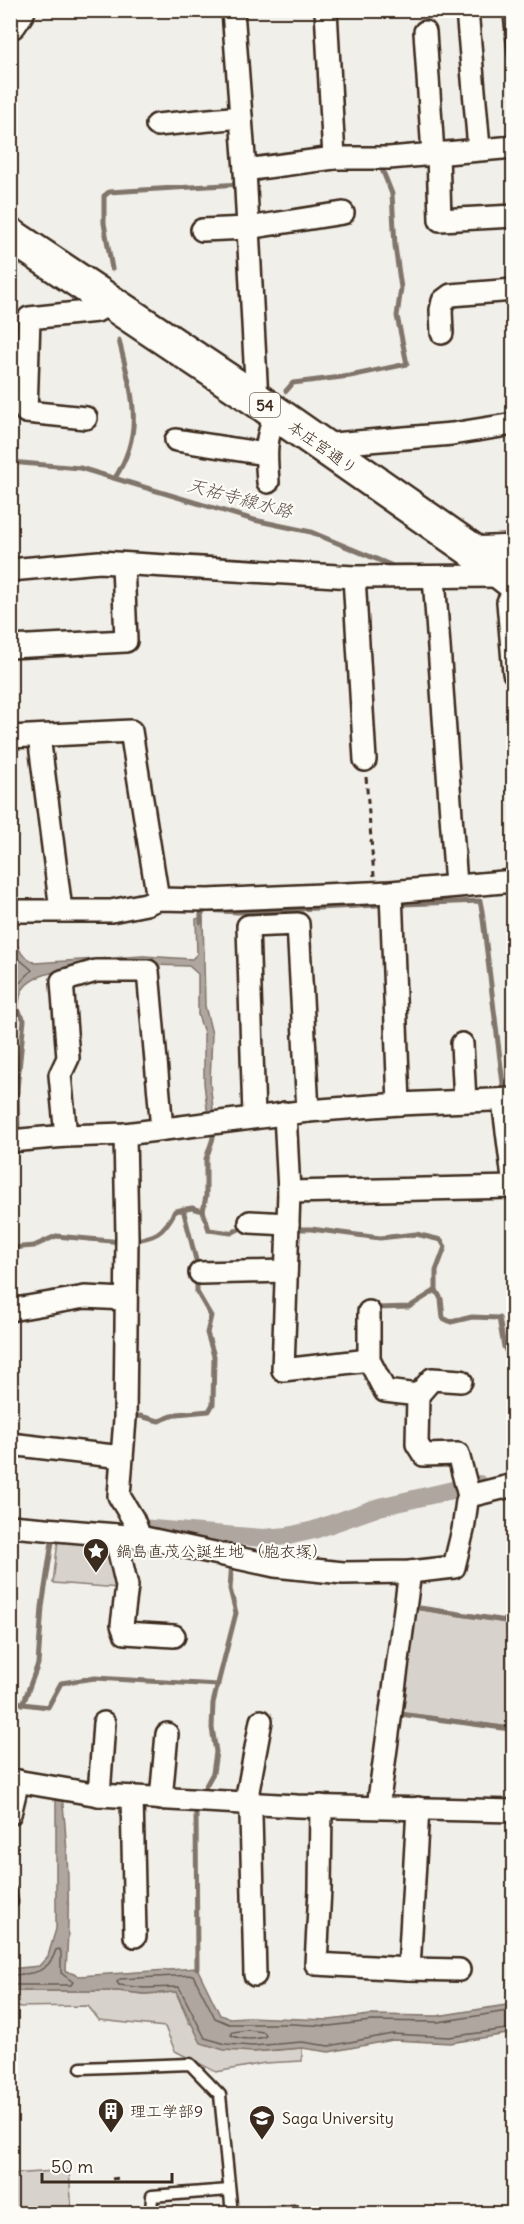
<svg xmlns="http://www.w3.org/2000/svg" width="524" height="2224" font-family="Delius,'Klee One',sans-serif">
	<rect width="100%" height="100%" fill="#f1efea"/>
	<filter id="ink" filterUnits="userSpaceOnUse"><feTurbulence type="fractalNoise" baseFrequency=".0167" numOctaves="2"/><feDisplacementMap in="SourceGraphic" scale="12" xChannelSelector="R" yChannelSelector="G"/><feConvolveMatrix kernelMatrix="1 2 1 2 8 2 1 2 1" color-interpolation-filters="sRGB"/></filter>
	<g filter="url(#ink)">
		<!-- green -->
		<g fill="#d7d2cc" stroke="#897e75" stroke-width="1.5">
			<path d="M58 1541 106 1543 115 1550 120 1588 53 1583Z"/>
			<path d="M409 1608 513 1624 514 1720 510 1727 396 1712Z"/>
			<path d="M10 1991H118L144 1994 176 1992 189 2023 252 2052 302 2048V2061L265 2063 216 2072 175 2051 165 2027 99 2020 88 2006 11 2007Z"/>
			<path d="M69 2170 72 2213H11V2174Z"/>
		</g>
		<!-- water -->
		<g fill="#aea69f" stroke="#80746b" stroke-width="1.5">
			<path d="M203 917 205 1006 212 1034 210 1082 214 1117H208L204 1083V1033L198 1015V974L189 966C155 965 42 959 23 989 18 996 19 1009 18 1017L11 1016 10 932 22 954 35 963 143 956 192 959 197 954 196 919Z"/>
			<path d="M56 1794 62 1796C69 1854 70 1912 66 1971L79 1976 197 1968 220 2015 230 2018 247 2017 329 2020 370 2015 437 2016 513 2004V2033L450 2043 393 2040 329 2052 302 2048 252 2052 224 2050 201 2043 176 1992 144 1994 118 1991H11L10 1969 39 1966 48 1956 56 1929Z"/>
		</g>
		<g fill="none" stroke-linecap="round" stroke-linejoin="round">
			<!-- shore -->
			<g stroke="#695c52" stroke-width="1.5">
				<path d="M10 945 18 958 32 970 16 987 13 1008 10 1010"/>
				<path d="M10 1975C32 1974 48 1974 56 1950L59 1949 61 1952V1973L73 1982 71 1985H10"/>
				<path d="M514 2010 438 2022 371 2021 329 2026 292 2024H229L215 2018 193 1975 120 1979 117 1982 119 1985 144 1988 179 1987 205 2038 226 2044 252 2046 302 2042 329 2046 392 2034 449 2037 514 2028"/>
				<path d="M247 2030 264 2032 266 2036C257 2040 240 2040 231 2035L233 2032Z"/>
			</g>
			<!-- stream -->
			<g stroke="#80746b" stroke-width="5">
				<path d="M250 182 270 176"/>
				<path d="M112 269 104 223V196L109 192 241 184"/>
				<path d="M286 391 293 383 350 376 407 364 397 316 401 288 395 246 392 194 382 169 374 167"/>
				<path d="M10 462 80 468 254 520 311 532 393 566H412"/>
				<path d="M115 478C146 429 131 392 119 340"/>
				<path d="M404 904 480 901 482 911 504 1092"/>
				<path d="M201 922V914L206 910 238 912 378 905"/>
				<path d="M10 997 24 1020 17 1089 18 1129"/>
				<path d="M212 1127 213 1138 206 1159V1196L203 1211 209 1230 231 1233 243 1227H248"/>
				<path d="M293 1229H311L380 1238 416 1234 441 1240 445 1247 436 1271V1290L441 1299 443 1318 451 1322 472 1317 499 1318 504 1347 514 1364"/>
				<path d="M131 1241C156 1237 163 1234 175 1211L192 1208 203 1211"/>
				<path d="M10 1248 34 1246 56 1236 122 1242"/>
				<path d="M377 1308 409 1307 436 1290"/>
				<path d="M132 1421V1418L140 1416 159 1421 177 1414 209 1411 213 1404 214 1356 207 1333 211 1316 197 1292V1264L183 1209"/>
				<path d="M229 1535 231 1551"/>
				<path d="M413 1607 514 1622"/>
				<path d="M10 1698 23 1704 38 1664 42 1607 52 1542"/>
				<path d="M23 1704 48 1707 61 1683 95 1678 218 1685"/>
				<path d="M400 1714 510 1729 514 1723"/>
				<path d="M203 1791 213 1773 216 1752 212 1728 213 1703 236 1613 230 1589 232 1561"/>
				<path d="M196 1811 197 1968"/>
			</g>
			<!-- canal -->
			<path stroke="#aea69f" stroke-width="18" d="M128 1527 263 1538 288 1536 314 1530 379 1507 479 1484"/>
			<!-- lane casing -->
			<g stroke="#3b2a1e" stroke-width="15">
				<g id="lane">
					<path d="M509 10 514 55"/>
					<path d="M10 1891 12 1902"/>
					<path d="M81 2068 190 2064 220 2095 232 2214"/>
					<path d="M151 2214 152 2196 229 2190"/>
					<path d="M258 2214 294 2211"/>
				</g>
			</g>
			<!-- street casing -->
			<g stroke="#3b2a1e" stroke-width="26">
				<g id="street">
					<path d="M233 10 245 170 257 400"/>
					<path d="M326 10 334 158"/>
					<path d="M467 10 479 148"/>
					<path d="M425 32 433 154"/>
					<path d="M157 125 241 117"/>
					<path d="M438 153 440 220 514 216"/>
					<path d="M245 170 334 158H389L514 147"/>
					<path d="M202 230 248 228 343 213"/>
					<path d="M442 333 441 310 443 301 451 295 514 290"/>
					<path d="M86 418 26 412 29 318 97 311 109 301"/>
					<path d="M176 440 265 454"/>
					<path d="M321 445 452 434 514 424"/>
					<path d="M268 482C266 455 264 438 277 414"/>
					<path d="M469 548 514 546"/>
					<path d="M10 570 99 562 354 577 504 576"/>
					<path d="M354 577 365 760"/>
					<path d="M434 577 456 885"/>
					<path d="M514 591 508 602 514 673"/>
					<path d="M10 647 126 641 123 564"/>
					<path d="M39 736 61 910"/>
					<path d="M10 737 131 731 158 899"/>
					<path d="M391 892 399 1104"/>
					<path d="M10 911H111L146 904 158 899 208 900 391 892 514 881"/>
					<path d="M462 1044 465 1101"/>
					<path d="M503 1100 514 1186"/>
					<path d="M285 1113 289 1192 283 1370 369 1360 385 1391 418 1395 417 1444 424 1455 458 1454 469 1496"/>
					<path d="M254 1117 248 926 298 924 308 1111"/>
					<path d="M125 1134 127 1237 125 1419 119 1496 133 1519 140 1537"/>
					<path d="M66 1136 60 1075 68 1058 62 981 96 971H148L162 1129"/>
					<path d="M10 1141 66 1136 125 1134 308 1111 399 1104 514 1099"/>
					<path d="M289 1192 514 1187"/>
					<path d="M250 1222 288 1224"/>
					<path d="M200 1273 286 1271"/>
					<path d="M10 1310 85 1297 125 1299"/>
					<path d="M369 1360V1312"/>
					<path d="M418 1395 432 1379 461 1381"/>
					<path d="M10 1444 122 1457"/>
					<path d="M10 1526 140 1537 275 1566 343 1573 410 1572 454 1567 463 1530 467 1501 469 1496 514 1485"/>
					<path d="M115 1535 127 1586 122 1625 125 1633 174 1636"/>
					<path d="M10 1780 99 1795 297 1806 514 1811"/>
					<path d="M99 1795 104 1723"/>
					<path d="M132 1797 135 1936"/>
					<path d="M161 1799 167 1734"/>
					<path d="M321 1806 320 1889 316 1964 409 1969 418 1808"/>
					<path d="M378 1807 410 1572"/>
					<path d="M10 1814 18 1781"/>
					<path d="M409 1969 459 1970"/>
					<path d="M255 1975 251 1815 248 1791 261 1721"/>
				</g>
			</g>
			<!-- primary casing -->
			<g stroke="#3b2a1e" stroke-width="38">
				<path id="primary" d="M10 235 257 400 469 548 514 583"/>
			</g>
			<!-- highway casing -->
			<g stroke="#3b2a1e" stroke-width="38">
				<path id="highway" d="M10 22 18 10"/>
			</g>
			<!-- path -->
			<g stroke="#3b2a1e" stroke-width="3" stroke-dasharray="6 4.5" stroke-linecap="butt">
				<path d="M366 777 374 876"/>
				<path d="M112 2179 121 2178"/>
				<path d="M122 2213 137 2212 136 2208H126"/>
			</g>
			<!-- lane -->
			<use href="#lane" stroke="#fdfcf7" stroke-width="10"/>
			<!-- street -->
			<use href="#street" stroke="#fdfcf7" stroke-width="21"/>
			<!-- primary -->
			<use href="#primary" stroke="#fdfcf7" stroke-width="33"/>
			<!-- highway -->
			<use href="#highway" stroke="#fdfcf7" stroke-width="33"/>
		</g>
	</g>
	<!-- icons -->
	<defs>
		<g id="sight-pin" transform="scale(1.35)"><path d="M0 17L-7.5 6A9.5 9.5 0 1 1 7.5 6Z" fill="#3b2a1e" stroke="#fdfcf7"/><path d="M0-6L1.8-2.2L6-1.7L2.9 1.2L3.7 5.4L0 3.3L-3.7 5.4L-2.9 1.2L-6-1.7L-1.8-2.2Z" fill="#fff"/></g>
		<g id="building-pin" transform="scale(1.35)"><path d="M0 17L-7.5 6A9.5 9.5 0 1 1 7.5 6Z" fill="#3b2a1e" stroke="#fdfcf7"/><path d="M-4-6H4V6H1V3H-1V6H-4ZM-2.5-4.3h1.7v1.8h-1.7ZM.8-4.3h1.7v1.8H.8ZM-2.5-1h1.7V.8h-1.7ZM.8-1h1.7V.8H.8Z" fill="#fff"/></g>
		<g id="university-pin" transform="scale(1.35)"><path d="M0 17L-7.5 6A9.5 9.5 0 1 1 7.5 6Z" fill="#3b2a1e" stroke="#fdfcf7"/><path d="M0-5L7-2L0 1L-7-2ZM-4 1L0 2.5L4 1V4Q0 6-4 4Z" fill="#fff"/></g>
	</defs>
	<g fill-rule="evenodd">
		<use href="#sight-pin" x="96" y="1551"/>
		<use href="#building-pin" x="111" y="2111"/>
		<use href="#university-pin" x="262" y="2118"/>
	</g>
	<g text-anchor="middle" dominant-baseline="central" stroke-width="4.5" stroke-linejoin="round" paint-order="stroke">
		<!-- shield labels -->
		<rect fill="#fdfcf7" stroke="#75695f" stroke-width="1.5" x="250" y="393" width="30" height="24" rx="4.5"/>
		<g font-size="15" font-weight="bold" fill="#3b2a1e">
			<text x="265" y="405">54</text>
		</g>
		<!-- street labels -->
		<g font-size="16" fill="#3b2a1e" stroke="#fdfcf7">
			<text transform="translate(323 447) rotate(35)">本庄宮通り</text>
		</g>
		<!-- poi labels -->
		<g font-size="16" fill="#3b2a1e" stroke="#fdfcf7" text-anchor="start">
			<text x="116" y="1551">鍋島直茂公誕生地 （胞衣塚）</text>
			<text x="130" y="2111">理工学部9</text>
			<text x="282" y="2118">Saga University</text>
		</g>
		<!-- water labels -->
		<g font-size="18" font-style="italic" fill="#63554b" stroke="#fdfcf7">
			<text transform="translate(240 498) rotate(15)">天祐寺線水路</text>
		</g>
	</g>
	<!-- margin -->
	<rect width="524" height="2224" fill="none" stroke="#fdfcf7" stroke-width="36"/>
	<rect x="18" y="18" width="488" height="2188" fill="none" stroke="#3b2a1e" stroke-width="2" filter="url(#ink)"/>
	<!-- scale -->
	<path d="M42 2173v9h130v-9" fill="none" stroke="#3b2a1e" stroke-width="3"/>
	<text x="51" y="2173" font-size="18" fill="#3b2a1e" stroke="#fdfcf7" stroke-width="4.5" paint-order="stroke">50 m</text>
</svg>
